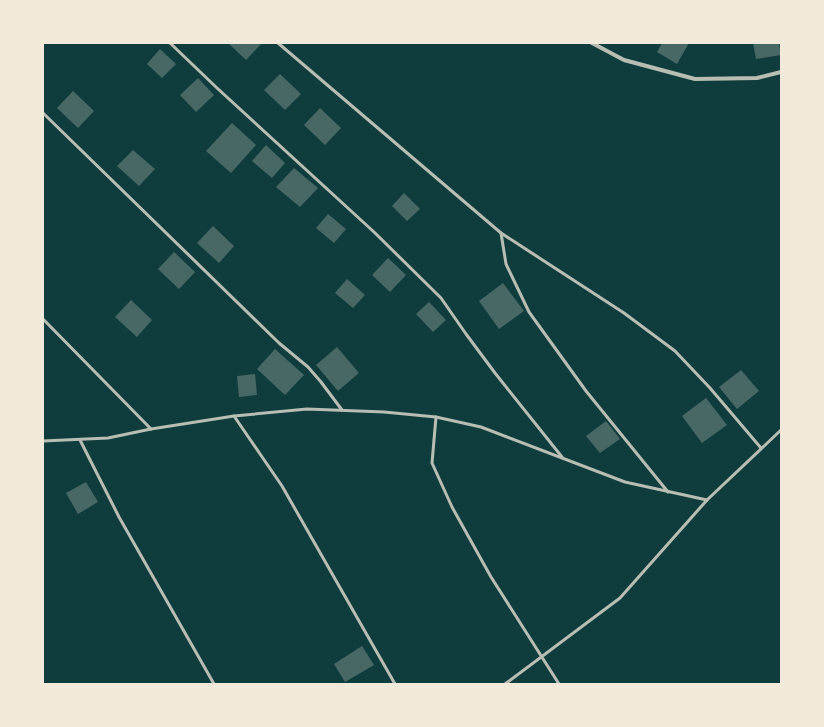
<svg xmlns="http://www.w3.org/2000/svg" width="824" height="727" font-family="'Fira Sans',sans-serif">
	<rect width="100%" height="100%" fill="#0f3d3e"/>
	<!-- building -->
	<g fill="#486865">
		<path d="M228 43H262L246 60Z"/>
		<path d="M662 43H689L677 64 657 52Z"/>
		<path d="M753 43H779L781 55 756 59Z"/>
		<path d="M160 49 176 64 162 78 147 64Z"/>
		<path d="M280 74 301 94 285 110 264 90Z"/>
		<path d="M198 78 214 95 196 112 180 95Z"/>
		<path d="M73 91 94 111 78 128 57 108Z"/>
		<path d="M320 108 341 128 325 145 304 125Z"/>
		<path d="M232 123 256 145 231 173 206 151Z"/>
		<path d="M266 145 285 163 272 178 252 161Z"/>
		<path d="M133 150 155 169 139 186 117 166Z"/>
		<path d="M294 168 318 188 300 207 276 187Z"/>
		<path d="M404 193 420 209 407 221 392 206Z"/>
		<path d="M328 214 346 229 334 243 316 228Z"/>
		<path d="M213 226 234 246 219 263 197 243Z"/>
		<path d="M174 252 195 272 179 289 158 269Z"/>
		<path d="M388 258 406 275 390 292 372 275Z"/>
		<path d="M347 279 365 295 353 308 335 293Z"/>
		<path d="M503 283 524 311 499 329 479 301Z"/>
		<path d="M131 300 152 320 137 337 115 317Z"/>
		<path d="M429 302 446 320 433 332 416 314Z"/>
		<path d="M337 347 359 373 338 391 316 365Z"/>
		<path d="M275 349 304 375 285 395 257 369Z"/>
		<path d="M741 370 759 391 737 409 719 387Z"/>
		<path d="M255 374 257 395 239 397 237 376Z"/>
		<path d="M706 398 727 425 702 443 682 416Z"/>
		<path d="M606 421 620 439 600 453 586 436Z"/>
		<path d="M86 482 98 502 78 514 66 493Z"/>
		<path d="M362 646 374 665 345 682 334 664Z"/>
	</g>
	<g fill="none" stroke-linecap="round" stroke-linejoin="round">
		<!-- service -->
		<g stroke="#b8beb3" stroke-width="3">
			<path d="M170 43 217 88 374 232 441 298 466 334 495 373 562 457"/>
			<path d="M278 43 501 233 624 313 675 351 710 388 761 448"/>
			<path d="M43 113 279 343 308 367 321 382 342 410"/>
			<path d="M501 233 506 264 529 312 586 391 668 492"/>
			<path d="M43 319 151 429"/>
			<path d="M234 416 282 486 395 684"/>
			<path d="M436 417 432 463 452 507 491 577 559 684"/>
			<path d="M80 440 119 517 214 684"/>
			<path d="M43 441 108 438 151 429 234 416 307 409 384 412 436 417 481 427 625 482 707 500"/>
			<path d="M505 684 620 598 707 500 781 430"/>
		</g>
		<!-- minor -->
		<path stroke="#b8beb3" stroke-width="4" d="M592 43 624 60 695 79 757 78 781 72"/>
	</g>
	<!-- border -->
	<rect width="824" height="727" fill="none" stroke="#f1e9da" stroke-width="88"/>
</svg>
